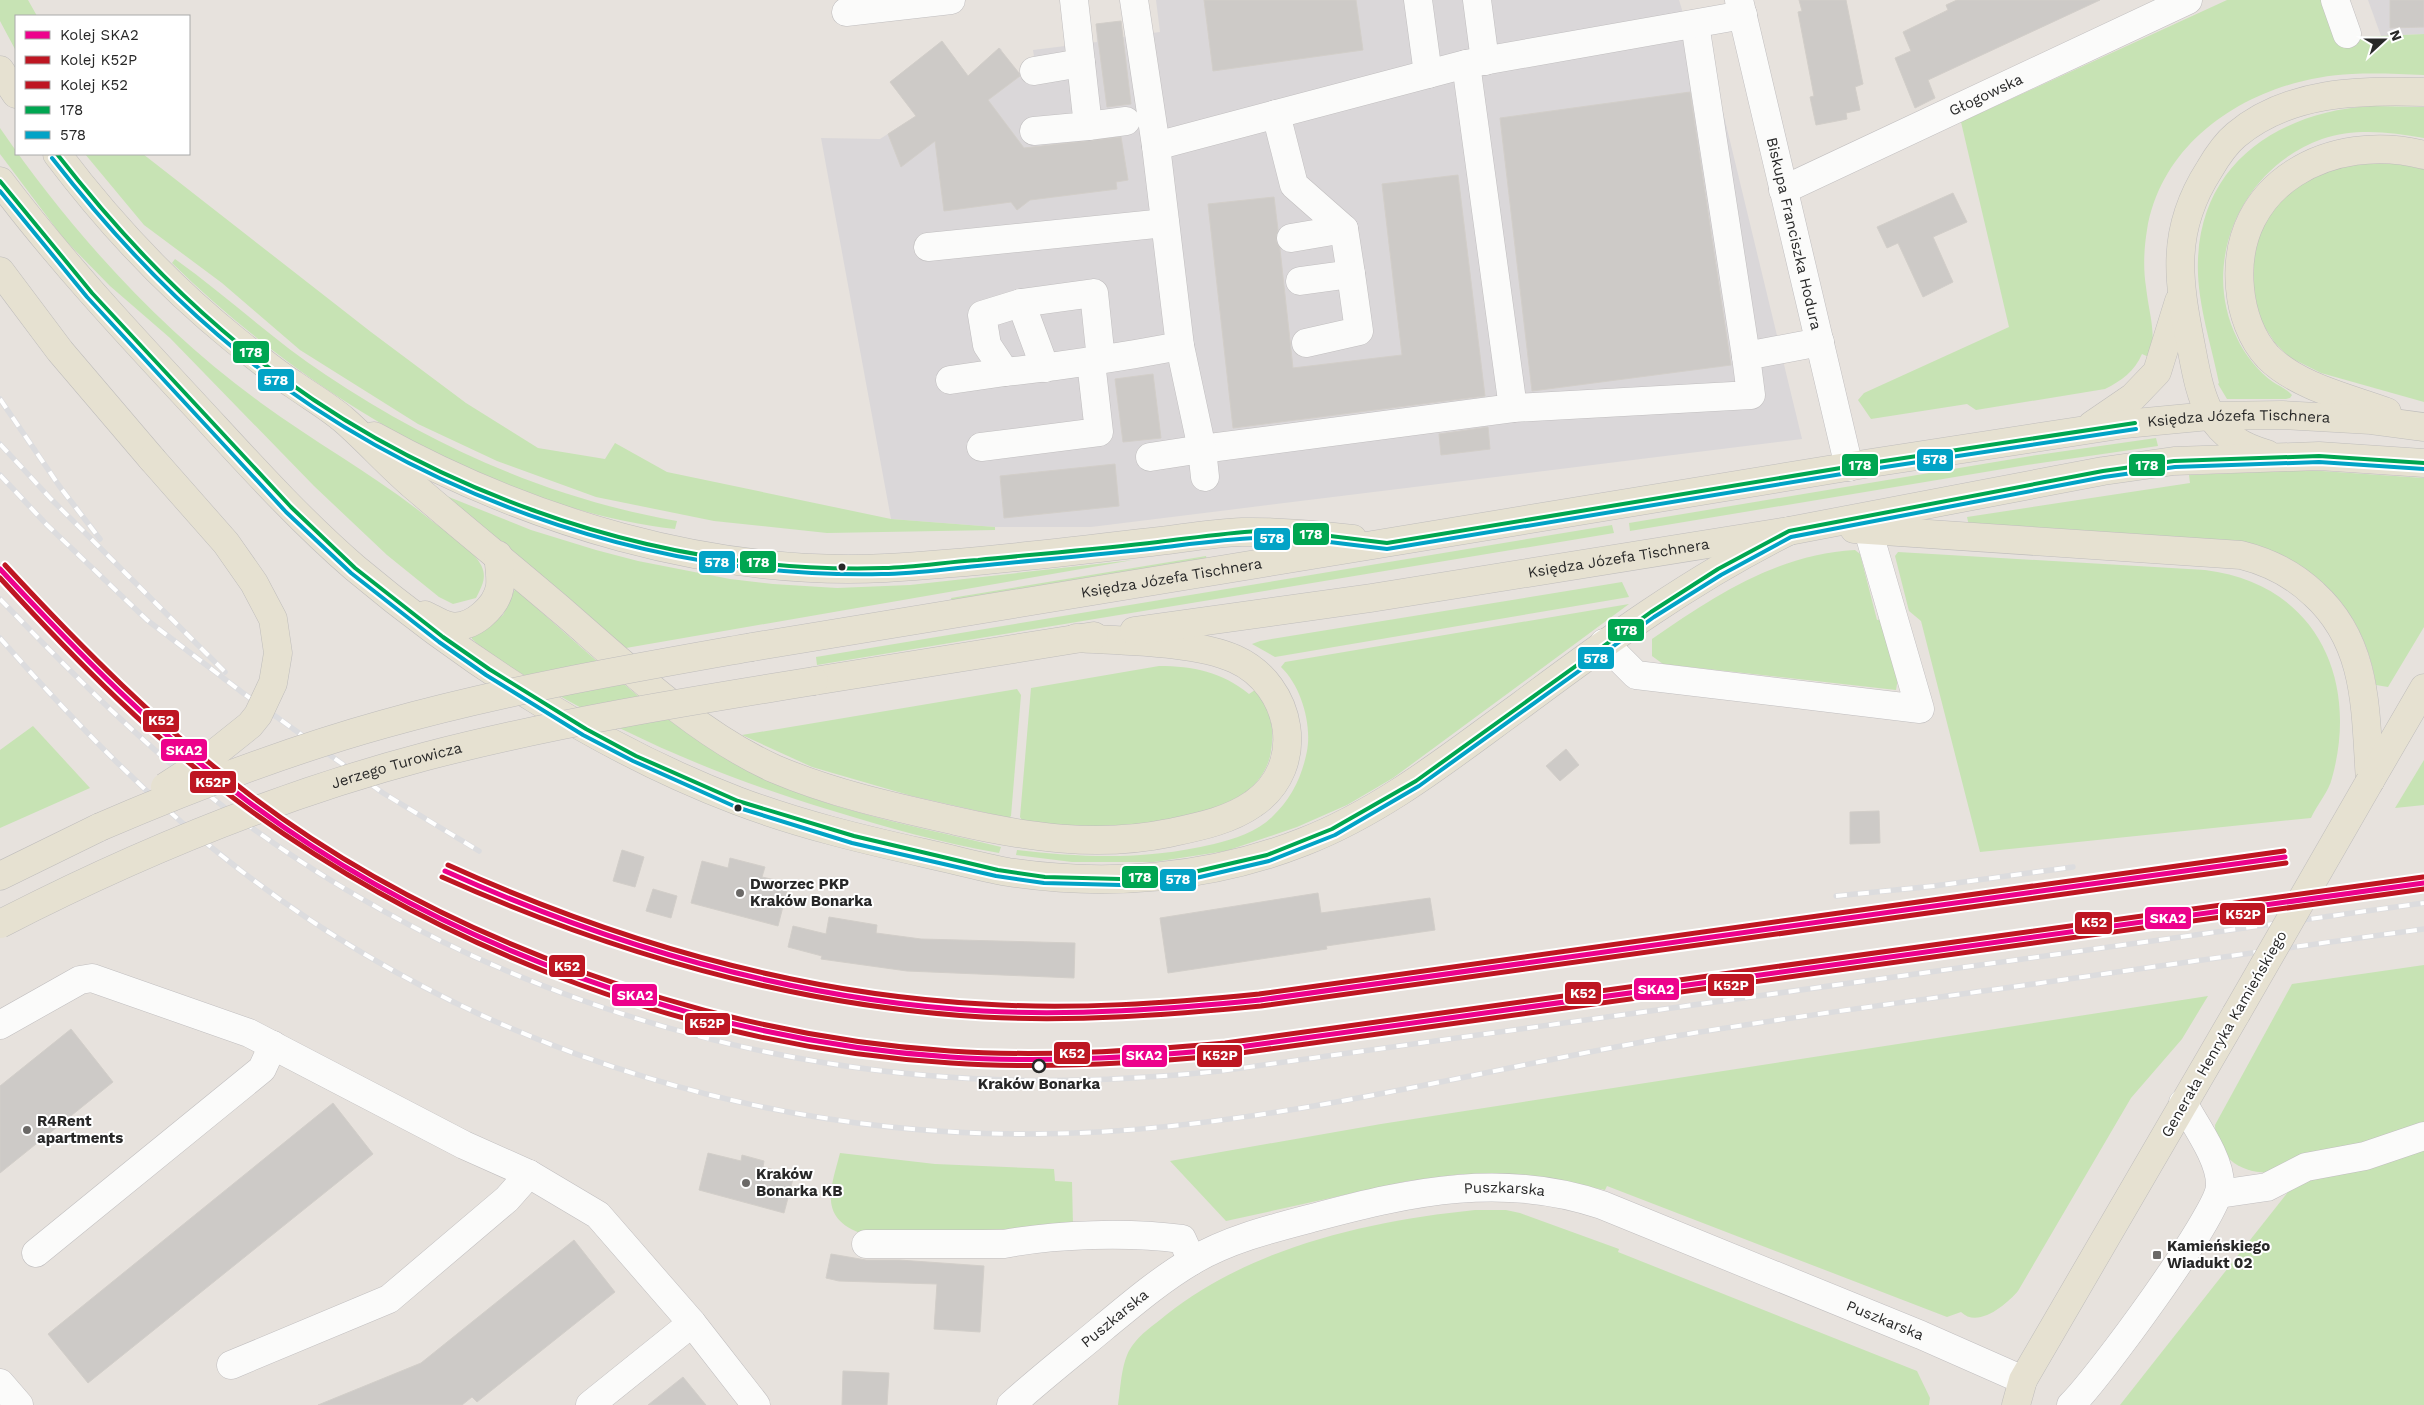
<svg xmlns="http://www.w3.org/2000/svg" width="2424" height="1405" font-family="'Work Sans',sans-serif">
	<rect width="100%" height="100%" fill="#e7e2dd"/>
	<!-- industrial -->
	<g fill="#dad7d9">
		<path d="M1156 0H1679L1683 13 1708 50 1802 439 1091 527H995L891 519 821 138 880 139 916 116 890 82 942 41 968 76 1000 48 1002 50 998 53 1019 73 1035 63 1033 50 1097 42 1096 24 1121 21 1123 37 1160 32Z"/>
		<path d="M2368 0H2424V34L2381 36Z"/>
	</g>
	<!-- green -->
	<g fill="#c7e3b4">
		<path d="M0 0H28L37 16H16V51L0 21Z"/>
		<path d="M2227 0H2324L2339 38 2424 34V75C2400 74 2376 73 2352 74 2261 78 2163 133 2147 230 2144 248 2143 268 2146 287 2149 314 2156 330 2151 358L2142 354C2135 371 2121 381 2105 389L1976 410 1967 404 1871 419 1858 400 1864 393 2009 327 1961 122Z"/>
		<path d="M2370 106 2424 107V138C2390 132 2355 128 2322 139 2243 167 2199 261 2237 338 2244 354 2259 372 2273 382 2279 386 2287 389 2292 395L2290 398 2286 399H2227L2218 384 2219 383C2211 343 2196 300 2198 259 2202 161 2281 112 2370 106Z"/>
		<path d="M0 128C71 231 158 328 261 403 317 444 378 477 432 521 445 531 462 541 473 554 488 571 486 579 476 598L453 604 439 597 387 555 314 486 170 338 110 286 64 239 0 154Z"/>
		<path d="M85 154H143L371 332 466 403 538 448 605 459 615 443 667 472 891 519 995 527V530L827 533 714 521 596 497 497 461 418 424 300 350 222 283 144 225Z"/>
		<path d="M2394 160 2424 166V402L2321 373 2289 357 2275 343 2259 318 2250 279 2258 233 2281 198 2325 167Z"/>
		<path d="M175 259C227 296 273 340 326 375 432 446 551 499 677 521L675 529C491 508 302 391 172 263Z"/>
		<path d="M2156 438 2158 446 2027 465 1630 531 1629 523 2031 456Z"/>
		<path d="M2307 470 2424 478V627L2388 687 2376 685C2368 631 2339 587 2291 561L1969 526 1967 517 2190 483 2189 475Z"/>
		<path d="M444 495 531 530 596 550 638 561 730 579 773 584 837 588 910 585 1133 560 626 648Z"/>
		<path d="M1612 525 1614 533 817 665 816 657Z"/>
		<path d="M1855 550 1860 554 1877 620 1885 618 1899 672 1896 690 1663 664 1652 656V639C1714 596 1778 554 1855 550Z"/>
		<path d="M1898 552 2205 570C2314 583 2360 677 2332 778 2329 791 2317 805 2311 818L1980 852 1921 621 1909 611 1895 556Z"/>
		<path d="M1206 556 1207 560 952 601 951 598Z"/>
		<path d="M1622 582 1629 597 1275 657 1252 644 1260 641Z"/>
		<path d="M515 589C593 656 677 740 771 782 844 814 924 828 1001 847L999 853C942 843 885 827 830 810 731 780 637 742 548 689 523 674 493 659 472 639V637L503 615Z"/>
		<path d="M1629 604 1393 778 1347 805 1297 827 1226 851 1154 862H1072L1016 855 1017 850C1086 858 1146 860 1214 844 1234 839 1257 832 1272 817 1291 799 1302 777 1307 751 1312 724 1301 686 1281 667L1285 662Z"/>
		<path d="M1159 666C1193 666 1222 672 1249 694L1255 690C1270 708 1275 727 1271 751 1269 768 1257 785 1243 794 1213 814 1139 830 1103 829 1076 828 1049 824 1023 822L1020 817 1031 688Z"/>
		<path d="M1017 689 1021 695 1011 816 1009 818 912 796 812 767 742 735Z"/>
		<path d="M33 726 90 788 0 828V750Z"/>
		<path d="M2424 760V805L2395 808Z"/>
		<path d="M2424 965V1127L2275 1172C2244 1176 2215 1158 2215 1125L2292 984Z"/>
		<path d="M2208 996 2182 1039 2131 1098 2018 1291C2007 1304 1978 1329 1961 1312L1947 1317 1607 1186 1605 1190 1535 1176 1462 1174 1408 1181 1226 1221 1170 1161 1381 1124Z"/>
		<path d="M2424 1144V1405H2120L2295 1183Z"/>
		<path d="M840 1153 935 1164 1054 1169 1055 1181 1072 1182 1073 1226 865 1235C818 1219 830 1191 840 1153Z"/>
		<path d="M1475 1210H1506L1520 1213 1619 1249 1618 1252 1917 1371 1930 1398 1929 1405H1118C1121 1387 1121 1361 1132 1346 1140 1334 1154 1325 1166 1315 1252 1247 1368 1221 1475 1210Z"/>
	</g>
	<!-- building -->
	<g fill="#cdcac7" stroke="#d2cec9">
		<path d="M1204 0H1356L1363 50 1213 71Z"/>
		<path d="M1799 0H1846L1863 84 1855 87 1860 110 1846 113 1847 119 1816 125 1810 97 1814 96 1798 12 1802 11Z"/>
		<path d="M1957 0H2100L1928 80 1935 98 1915 108 1895 58 1911 51 1903 32 1948 10 1946 5Z"/>
		<path d="M2390 0H2424V27L2390 28Z"/>
		<path d="M1121 21 1131 104 1107 107 1096 24Z"/>
		<path d="M942 41 968 76 999 48 1019 73 1020 76 988 100 1024 148 1121 137 1128 180 1116 182 1117 189 1030 200 1017 210 1011 202 944 211 935 141 901 167 888 134 916 116 890 82Z"/>
		<path d="M1690 92 1731 365 1532 391 1500 118Z"/>
		<path d="M1458 175 1485 396 1233 428 1208 204 1274 197 1278 230 1276 240 1280 249 1293 368 1402 355 1382 184Z"/>
		<path d="M1953 193 1967 222 1933 237 1953 282 1923 297 1898 243 1887 248 1877 227Z"/>
		<path d="M1153 374 1161 438 1123 442 1115 379Z"/>
		<path d="M1488 427 1490 449 1441 455 1439 434Z"/>
		<path d="M1115 464 1119 506 1004 518 1000 476Z"/>
		<path d="M1566 749 1579 765 1560 781 1546 766Z"/>
		<path d="M1879 811 1880 843 1850 844V812Z"/>
		<path d="M622 850 644 857 635 887 613 881Z"/>
		<path d="M730 858 765 867 762 877 789 883 778 926 691 903 702 861 728 868Z"/>
		<path d="M653 889 677 896 671 918 646 911Z"/>
		<path d="M1318 893 1321 913 1430 898 1435 930 1326 946 1327 949 1168 973 1160 918Z"/>
		<path d="M829 917 877 925 876 933 921 939 1075 943 1074 978 907 971 821 959 822 956 788 947 793 926 826 934Z"/>
		<path d="M71 1029 113 1082 0 1173V1086Z"/>
		<path d="M333 1103 373 1154 88 1383 48 1334Z"/>
		<path d="M708 1153 741 1161 742 1155 764 1161 763 1167 794 1175 784 1213 699 1190Z"/>
		<path d="M574 1240 615 1292 477 1402 472 1397 462 1405H318L421 1363Z"/>
		<path d="M831 1254 866 1260H899L984 1266 980 1332 934 1329 937 1284 839 1281 826 1278Z"/>
		<path d="M843 1371 889 1373 887 1405H842Z"/>
		<path d="M683 1377 706 1405H648Z"/>
	</g>
	<g fill="none" stroke-linecap="round" stroke-linejoin="round">
		<!-- minor casing -->
		<g stroke="#c0bebf" stroke-width="29">
			<g id="minor">
				<path d="M1418 0 1428 74"/>
				<path d="M1477 0 1485 61"/>
				<path id="s1" d="M1739 0 1849 467"/>
				<path d="M2335 0 2347 34"/>
				<path d="M846 12 951 0"/>
				<path d="M1695 24 1746 356"/>
				<path d="M1034 71 1081 63"/>
				<path d="M1276 114 1294 185 1344 229 1291 238"/>
				<path d="M1088 126 1126 121"/>
				<path d="M1034 131 1088 126 1074 0"/>
				<path d="M1156 146 1466 64 1743 15"/>
				<path id="s2" d="M1783 190 2188 0"/>
				<path d="M928 247 1165 223"/>
				<path d="M1300 281 1351 274 1344 229"/>
				<path d="M1021 303 1045 368"/>
				<path d="M1306 343 1359 331 1351 274"/>
				<path d="M1180 346 1202 449 1513 408 1466 64"/>
				<path d="M1101 360 1094 293 1021 303 982 315 987 345 1005 372C1064 366 1122 357 1180 346L1156 146 1134 0"/>
				<path d="M950 380 1005 372"/>
				<path d="M1513 408 1751 395 1746 356 1820 342"/>
				<path d="M981 447 1099 432 1091 362"/>
				<path d="M1150 457 1202 449 1205 477"/>
				<path d="M1604 643 1636 675 1920 709 1868 530"/>
				<path d="M0 1025 80 980 92 978 249 1033 464 1145 529 1174 598 1215 692 1323 756 1405"/>
				<path d="M2219 1194 2267 1187 2306 1167 2365 1156 2424 1136"/>
				<path d="M866 1244H1004C1057 1234 1128 1232 1182 1239L1192 1261"/>
				<path d="M36 1253 262 1069 273 1045"/>
				<path d="M231 1365 389 1299 507 1199 529 1174"/>
				<path d="M0 1383 19 1405"/>
				<path d="M590 1405 692 1323"/>
				<path id="s3" d="M1011 1405C1041 1378 1073 1353 1104 1327 1132 1304 1160 1280 1192 1261 1229 1239 1274 1228 1316 1217 1413 1191 1504 1172 1602 1205L1921 1335 2023 1380"/>
				<path d="M2071 1405C2097 1380 2219 1215 2220 1186 2221 1160 2196 1126 2183 1103"/>
			</g>
		</g>
		<!-- major casing -->
		<g stroke="#bfbdbc" stroke-width="29">
			<g id="major">
				<path d="M0 70 16 94"/>
				<path d="M57 154C109 223 168 286 236 341 255 356 273 371 293 384 310 396 329 407 344 420 369 442 391 467 416 488 466 531 517 572 567 615 629 669 699 735 775 769 834 794 894 807 956 821 1026 837 1097 848 1169 833 1197 827 1229 821 1253 804 1308 767 1293 685 1235 659 1196 641 1120 641 1076 638"/>
				<path d="M0 181C58 258 124 329 190 400 243 457 296 517 355 568 467 662 601 749 738 801 799 824 861 839 924 853 952 859 980 867 1008 872 1107 887 1209 879 1303 842 1383 811 1451 756 1520 706 1607 641 1692 579 1789 531"/>
				<path d="M0 271 60 351 152 459"/>
				<path d="M2387 412C2349 398 2298 387 2268 357 2251 339 2242 312 2240 288 2230 183 2333 131 2424 155"/>
				<path d="M2092 425 2133 397 2157 372 2179 301"/>
				<path d="M374 436C527 521 710 577 886 568 971 563 1057 553 1142 543 1175 540 1209 533 1242 532 1279 531 1317 535 1353 539"/>
				<path d="M2267 454C2207 438 2201 399 2191 346 2178 280 2170 231 2209 170 2216 158 2225 144 2236 135 2288 91 2360 90 2424 92"/>
				<path d="M1854 529 2241 555C2269 562 2293 574 2314 594 2369 644 2365 712 2370 781"/>
				<path d="M425 615C432 618 442 625 450 626 471 630 497 607 500 586 501 576 499 565 498 555"/>
				<path id="s4" d="M1134 631 1371 598 1789 531 2103 471 2174 461 2319 456 2424 463"/>
				<path id="s5" d="M752 647 1871 463 2125 424 2209 416 2282 415 2371 420 2424 427"/>
				<path d="M814 681 1094 636"/>
				<path d="M2370 781 2424 688"/>
				<path d="M0 876 100 827"/>
				<path d="M2016 1405 2023 1380 2236 1014"/>
			</g>
		</g>
		<!-- minor -->
		<use href="#minor" stroke="#fbfbfa" stroke-width="28"/>
		<!-- major -->
		<use href="#major" stroke="#e6e1d1" stroke-width="28"/>
		<!-- rail casing -->
		<g stroke="#dcdcde" stroke-width="5.5">
			<g id="rail">
				<path d="M0 399 60 487 100 539"/>
				<path d="M0 444 51 499 225 672"/>
				<path d="M0 475 47 525 147 620 243 693 383 793 479 851"/>
				<path d="M0 599C78 680 157 759 248 825 467 984 738 1073 1008 1080 1079 1082 1150 1078 1220 1071L2424 903"/>
				<path d="M0 638C75 723 153 804 244 873 485 1057 796 1149 1098 1132 1294 1121 1484 1069 1676 1036 1783 1018 1891 1004 1998 989 2140 969 2282 948 2424 929"/>
				<path d="M1836 896 1934 886 2073 867"/>
			</g>
		</g>
		<!-- rail -->
		<use href="#rail" stroke="#fff" stroke-width="4" stroke-dasharray="11" stroke-linecap="butt"/>
		<!-- major-bridge casing -->
		<g stroke="#bfbdbc" stroke-width="29" stroke-linecap="butt">
			<g id="major-bridge">
				<path d="M152 459 226 543 254 583 273 619 278 653 273 683 258 715 250 725 205 761 165 787"/>
				<path d="M100 827C193 787 287 751 384 724 505 690 628 669 752 647"/>
				<path id="s6" d="M0 924C136 854 279 795 427 756 554 723 684 702 814 681"/>
				<path d="M2236 1014 2370 781"/>
			</g>
		</g>
		<!-- major-bridge -->
		<use href="#major-bridge" stroke="#e6e1d1" stroke-width="28"/>
		<!-- bus-1 casing -->
		<g stroke="#fff" stroke-width="8">
			<g id="bus-1">
				<path d="M57 154C107 218 160 277 222 330 402 485 647 575 884 568 915 567 947 562 978 560 1038 554 1098 549 1158 542 1192 538 1225 533 1258 531L1314 534 1387 543 1871 463 2135 423"/>
				<path d="M0 181 92 293 291 507 355 568 443 637 489 669 586 729 636 756 738 801 854 836 998 870 1045 877 1120 879 1194 872 1267 855 1332 829 1416 781 1651 612 1718 569 1789 531 2103 471 2174 461 2319 456 2424 463"/>
			</g>
		</g>
		<!-- bus-2 casing -->
		<g stroke="#fff" stroke-width="8">
			<g id="bus-2">
				<path d="M52 158C102 222 156 282 218 335 399 491 644 579 882 574 914 574 945 569 977 566 1037 560 1098 555 1158 548 1191 544 1225 539 1258 538L1313 540 1387 549 1872 469 2136 429"/>
				<path d="M0 191 87 297 286 512 351 573 439 642 486 675 583 735 633 761 736 807 852 843 996 876 1044 883 1120 885 1196 878 1269 861 1335 835 1419 786 1654 617 1721 575 1791 537 2104 477 2175 467 2319 462 2424 469"/>
			</g>
		</g>
		<!-- bus-1 -->
		<use href="#bus-1" stroke="#00a651" stroke-width="4"/>
		<!-- bus-2 -->
		<use href="#bus-2" stroke="#02a3c6" stroke-width="4"/>
		<!-- rail-1 casing -->
		<g stroke="#fff" stroke-width="9">
			<g id="rail-1">
				<path d="M0 569C77 652 156 732 246 800 441 947 707 1041 950 1057 1042 1063 1134 1058 1225 1049L2424 883"/>
				<path d="M445 871C616 948 795 1000 983 1011 1075 1016 1168 1009 1260 1000L2285 857"/>
			</g>
		</g>
		<!-- rail-2 casing -->
		<g stroke="#fff" stroke-width="9">
			<g id="rail-2">
				<path d="M0 578C76 661 156 742 247 808 449 955 700 1048 951 1063 1043 1069 1134 1064 1226 1055L2424 889"/>
				<path d="M442 877C614 954 794 1006 983 1017 1075 1022 1169 1015 1261 1006L2286 863"/>
			</g>
		</g>
		<!-- rail-3 casing -->
		<g stroke="#fff" stroke-width="9">
			<g id="rail-3">
				<path d="M5 565C81 647 160 727 250 795 443 941 709 1035 950 1051 1042 1057 1133 1051 1225 1043L2423 877"/>
				<path d="M448 865C618 942 796 994 983 1004 1075 1010 1168 1003 1259 994L2284 851"/>
			</g>
		</g>
		<!-- rail-1 -->
		<use href="#rail-1" stroke="#ed028c" stroke-width="5"/>
		<!-- rail-2 -->
		<use href="#rail-2" stroke="#be1622" stroke-width="5"/>
		<!-- rail-3 -->
		<use href="#rail-3" stroke="#be1622" stroke-width="5"/>
	</g>
	<!-- markers -->
	<g fill="#282828" stroke="#fff" stroke-width="2">
		<circle cx="842" cy="567" r="4.5"/>
		<circle cx="738" cy="808" r="4.5"/>
	</g>
	<g fill="#6b6967" stroke="#fff" stroke-width="2">
		<circle cx="740" cy="893" r="5"/>
		<circle cx="27" cy="1130" r="5"/>
		<circle cx="746" cy="1183" r="5"/>
		<rect x="2152" y="1250" width="10" height="10" rx="2.5"/>
	</g>
	<circle fill="#fff" stroke="#282828" stroke-width="2.5" cx="1039" cy="1066" r="6"/>
	<g text-anchor="middle" dominant-baseline="central" stroke-width="4" stroke-linejoin="round" paint-order="stroke">
		<!-- street labels -->
		<g font-size="15" fill="#282828" stroke="#fff">
			<text stroke="none"><textPath href="#s2" startOffset="224">Głogowska</textPath></text>
			<text stroke="none"><textPath href="#s1" startOffset="240">Biskupa Franciszka Hodura</textPath></text>
			<text stroke="none"><textPath href="#s5" startOffset="1505">Księdza Józefa Tischnera</textPath></text>
			<text stroke="none"><textPath href="#s4" startOffset="490">Księdza Józefa Tischnera</textPath></text>
			<text stroke="none"><textPath href="#s5" startOffset="425">Księdza Józefa Tischnera</textPath></text>
			<text stroke="none"><textPath href="#s6" startOffset="428">Jerzego Turowicza</textPath></text>
			<text transform="translate(2224 1034) rotate(-60)">Generała Henryka Kamieńskiego</text>
			<text stroke="none"><textPath href="#s3" startOffset="555">Puszkarska</textPath></text>
			<text stroke="none"><textPath href="#s3" startOffset="135">Puszkarska</textPath></text>
			<text stroke="none"><textPath href="#s3" startOffset="960">Puszkarska</textPath></text>
		</g>
		<!-- poi labels -->
		<g font-size="15" font-weight="bold" fill="#282828" stroke="#fff" text-anchor="start">
			<text x="750" y="884">Dworzec PKP<tspan x="750" dy="17">Kraków Bonarka</tspan></text>
			<text x="37" y="1121">R4Rent<tspan x="37" dy="17">apartments</tspan></text>
			<text x="756" y="1174">Kraków<tspan x="756" dy="17">Bonarka KB</tspan></text>
			<text x="2167" y="1246">Kamieńskiego<tspan x="2167" dy="17">Wiadukt 02</tspan></text>
		</g>
		<!-- stop labels -->
		<g font-size="15" font-weight="bold" fill="#282828" stroke="#fff">
			<text x="1039" y="1084">Kraków Bonarka</text>
		</g>
	</g>
	<g stroke="#fff" stroke-width="2">
		<rect x="232" y="340" width="38" height="24" rx="5" fill="#00a651"/>
		<rect x="257" y="368" width="38" height="24" rx="5" fill="#02a3c6"/>
		<rect x="1916" y="448" width="38" height="24" rx="5" fill="#02a3c6"/>
		<rect x="1841" y="453" width="38" height="24" rx="5" fill="#00a651"/>
		<rect x="2128" y="453" width="38" height="24" rx="5" fill="#00a651"/>
		<rect x="1292" y="522" width="38" height="24" rx="5" fill="#00a651"/>
		<rect x="1253" y="527" width="38" height="24" rx="5" fill="#02a3c6"/>
		<rect x="739" y="550" width="38" height="24" rx="5" fill="#00a651"/>
		<rect x="698" y="550" width="38" height="24" rx="5" fill="#02a3c6"/>
		<rect x="1607" y="618" width="38" height="24" rx="5" fill="#00a651"/>
		<rect x="1577" y="646" width="38" height="24" rx="5" fill="#02a3c6"/>
		<rect x="142" y="709" width="38" height="24" rx="5" fill="#be1622"/>
		<rect x="160" y="738" width="48" height="24" rx="5" fill="#ed028c"/>
		<rect x="189" y="770" width="48" height="24" rx="5" fill="#be1622"/>
		<rect x="1121" y="865" width="38" height="24" rx="5" fill="#00a651"/>
		<rect x="1159" y="868" width="38" height="24" rx="5" fill="#02a3c6"/>
		<rect x="2219" y="902" width="47" height="24" rx="5" fill="#be1622"/>
		<rect x="2144" y="906" width="48" height="24" rx="5" fill="#ed028c"/>
		<rect x="2074" y="911" width="39" height="24" rx="5" fill="#be1622"/>
		<rect x="548" y="954" width="38" height="24" rx="5" fill="#be1622"/>
		<rect x="1707" y="973" width="48" height="24" rx="5" fill="#be1622"/>
		<rect x="1633" y="977" width="47" height="24" rx="5" fill="#ed028c"/>
		<rect x="1564" y="981" width="38" height="24" rx="5" fill="#be1622"/>
		<rect x="611" y="983" width="47" height="24" rx="5" fill="#ed028c"/>
		<rect x="684" y="1012" width="47" height="24" rx="5" fill="#be1622"/>
		<rect x="1053" y="1041" width="38" height="24" rx="5" fill="#be1622"/>
		<rect x="1196" y="1044" width="47" height="24" rx="5" fill="#be1622"/>
		<rect x="1121" y="1044" width="47" height="24" rx="5" fill="#ed028c"/>
	</g>
	<g font-size="14" text-anchor="middle" font-weight="bold" fill="#fff">
		<text x="251" y="357">178</text>
		<text x="276" y="385">578</text>
		<text x="1935" y="464">578</text>
		<text x="1860" y="470">178</text>
		<text x="2147" y="470">178</text>
		<text x="1311" y="539">178</text>
		<text x="1272" y="543">578</text>
		<text x="758" y="567">178</text>
		<text x="717" y="567">578</text>
		<text x="1626" y="635">178</text>
		<text x="1596" y="663">578</text>
		<text x="161" y="725">K52</text>
		<text x="184" y="755">SKA2</text>
		<text x="213" y="787">K52P</text>
		<text x="1140" y="882">178</text>
		<text x="1178" y="884">578</text>
		<text x="2243" y="919">K52P</text>
		<text x="2168" y="923">SKA2</text>
		<text x="2094" y="927">K52</text>
		<text x="567" y="971">K52</text>
		<text x="1731" y="990">K52P</text>
		<text x="1656" y="994">SKA2</text>
		<text x="1583" y="998">K52</text>
		<text x="635" y="1000">SKA2</text>
		<text x="707" y="1028">K52P</text>
		<text x="1072" y="1058">K52</text>
		<text x="1220" y="1060">K52P</text>
		<text x="1144" y="1060">SKA2</text>
	</g>
	<!-- legend -->
	<rect x="15" y="15" width="175" height="140" fill="#ffffff" stroke="#a9a9a9"/>
	<rect x="25" y="31" width="25" height="8" fill="#ed028c" stroke="#a9a9a9"/>
	<text x="60" y="40" font-size="15" fill="#282828">Kolej SKA2</text>
	<rect x="25" y="56" width="25" height="8" fill="#be1622" stroke="#a9a9a9"/>
	<text x="60" y="65" font-size="15" fill="#282828">Kolej K52P</text>
	<rect x="25" y="81" width="25" height="8" fill="#be1622" stroke="#a9a9a9"/>
	<text x="60" y="90" font-size="15" fill="#282828">Kolej K52</text>
	<rect x="25" y="106" width="25" height="8" fill="#00a651" stroke="#a9a9a9"/>
	<text x="60" y="115" font-size="15" fill="#282828">178</text>
	<rect x="25" y="131" width="25" height="8" fill="#02a3c6" stroke="#a9a9a9"/>
	<text x="60" y="140" font-size="15" fill="#282828">578</text>
	<!-- north arrow -->
	<g transform="translate(2384 40) rotate(69)" stroke="#ffffff" stroke-width="4" paint-order="stroke">
	<path d="M0-4L9 19L0 12L-9 19Z" fill="#282828"/>
	<text y="-8" font-size="14" font-weight="bold" text-anchor="middle" fill="#282828">N</text>
	</g>
</svg>
